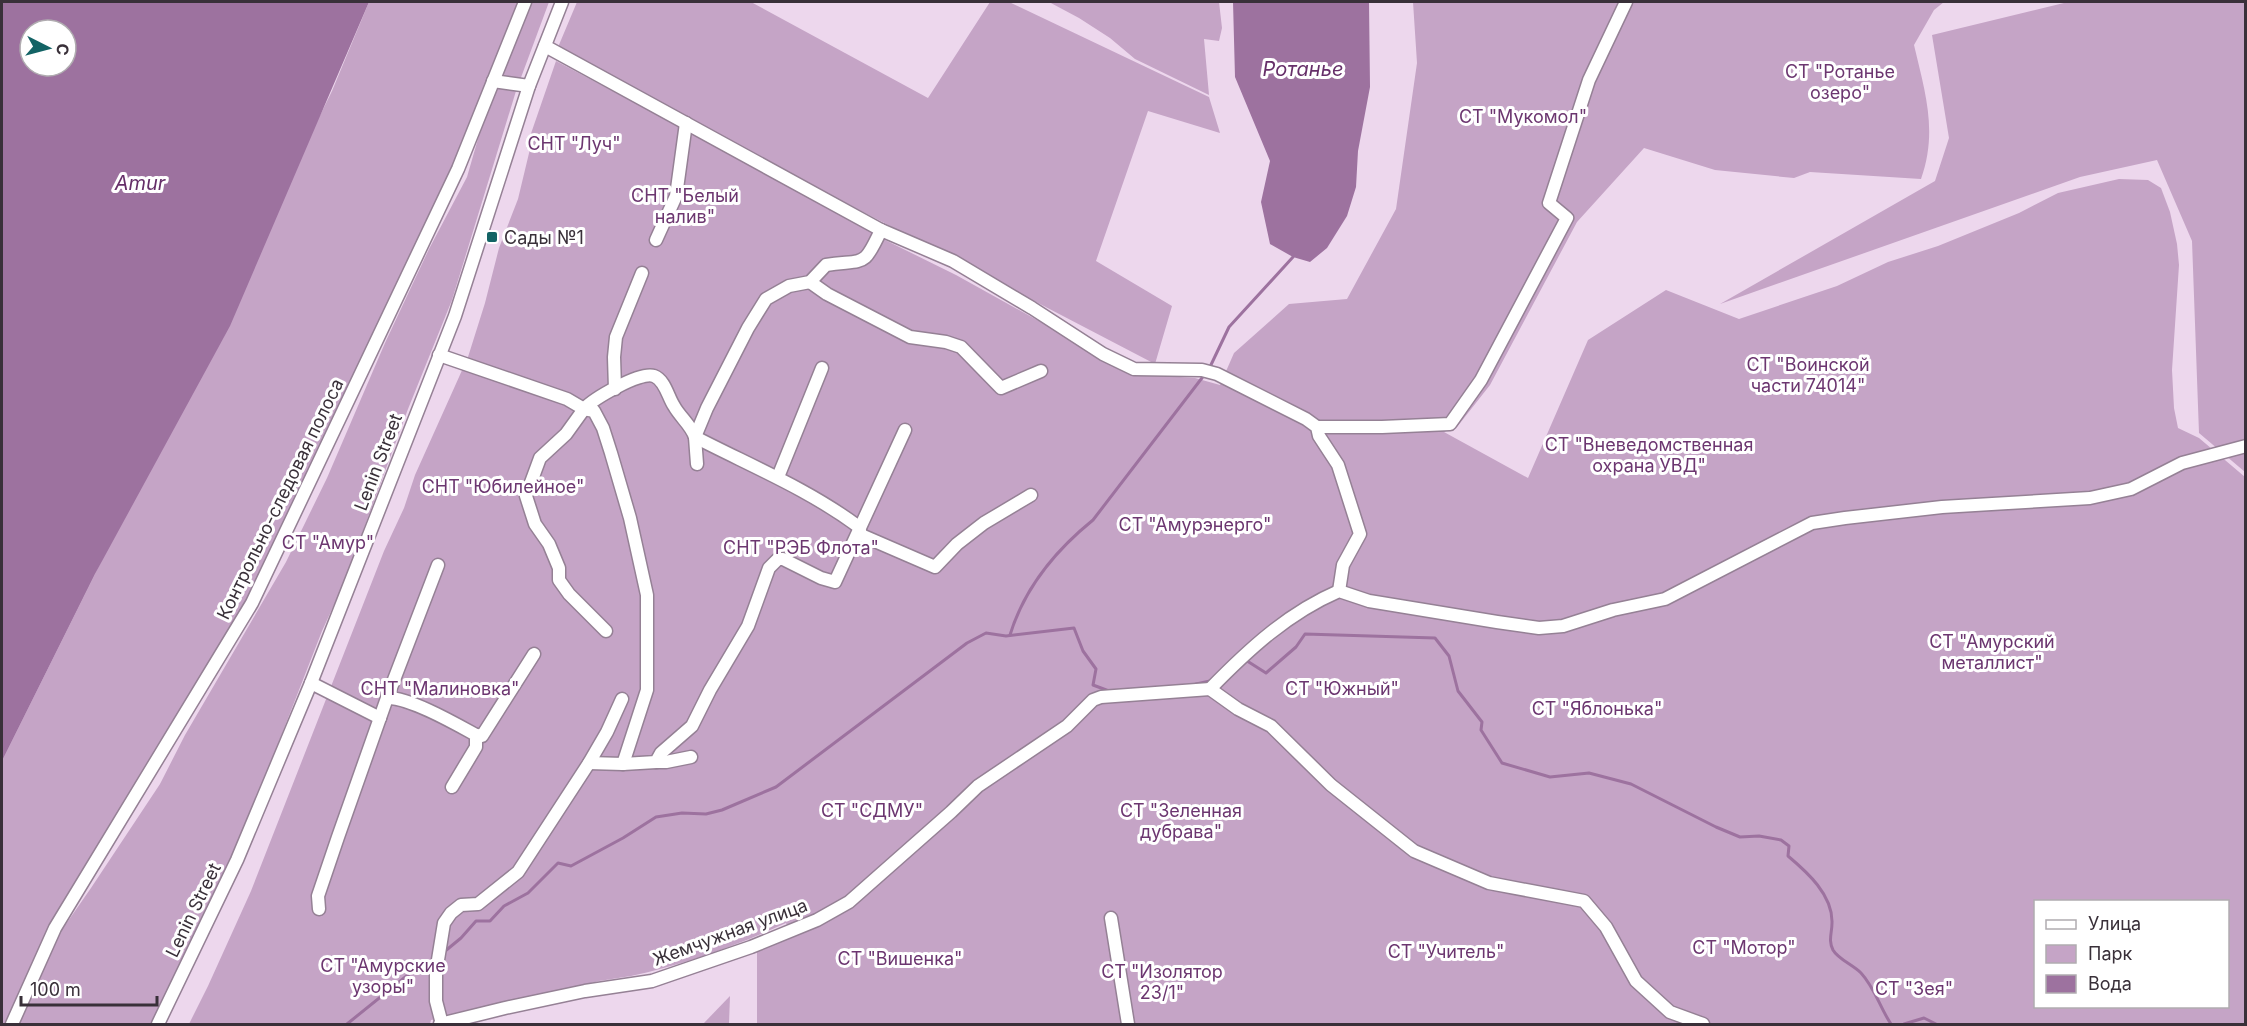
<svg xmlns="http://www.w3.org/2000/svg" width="2247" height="1026" font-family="Inter,sans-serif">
	<rect width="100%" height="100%" fill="#edd7ed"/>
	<!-- green -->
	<g fill="#c5a4c6" fill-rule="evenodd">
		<path d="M369 2H525L454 193 414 271 309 495 54 926 9 1024H2V761L95 574 332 91Z"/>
		<path d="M529 2H549L516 91 452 300 408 409 343 585 322 631 237 849 154 1024H18L59 934 91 888 160 784 185 735 286 562 327 478 385 343 429 249 467 177 482 125Z"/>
		<path d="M577 2H751L928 98 990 2H1009L1209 97 1220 133 1148 111 1096 261 1172 306 1155 364 556 52Z"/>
		<path d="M1049 2H1219L1222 28 1219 41 1204 39 1209 95 1135 59 1110 38 1079 18Z"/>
		<path d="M1413 2H1944L1934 10 1914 45C1925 92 1938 131 1921 179L1810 172 1794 178 1715 170 1644 148 1577 222 1490 385 1457 427 1444 432 1528 478 1588 340 1666 290 1739 319 1837 286 1888 262 1938 246 2019 213 2058 193 2119 179 2148 180 2161 188 2170 212 2177 244 2179 265 2172 370 2174 408 2178 428 2199 438 2245 477V1024H757V947L791 934 786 923C738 945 683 965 631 976 620 978 610 979 599 981 543 994 488 1016 431 1020L430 1024H189L208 986 251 891 384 551 404 508 415 475 468 357 485 303 499 248 518 199 530 149 526 148 556 61 863 224 881 238 956 275 1134 374 1195 378 1220 385 1234 353 1289 304 1347 299 1396 209 1417 63ZM2036 902H2228V1006H2036Z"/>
		<path d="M2068 2H2245V472L2199 433 2192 241 2157 160 2080 177 1720 304 1935 181 1949 138 1932 35Z"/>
		<path d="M730 996 729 1024H703Z"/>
	</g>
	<!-- water -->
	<g fill="#9d729f" fill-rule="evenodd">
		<path d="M2 2H369L230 326 95 574 2 761ZM30 30H66V66H30Z"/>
		<path d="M1233 2H1369L1370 87 1358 151 1356 187 1347 216 1327 248 1310 262 1293 257 1270 244 1261 202 1270 161 1235 77Z"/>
	</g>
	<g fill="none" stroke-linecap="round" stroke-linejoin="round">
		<!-- stream -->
		<g stroke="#9d729f" stroke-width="3">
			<path d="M1209 369 1229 327 1293 257"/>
			<path d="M1010 635C1024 589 1056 550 1093 520L1205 374"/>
			<path d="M1244 659 1266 673 1296 647 1305 634 1435 638 1449 656 1458 691 1482 722 1481 730 1502 763 1550 777 1589 773 1631 784 1716 827 1740 837 1759 836 1781 840 1789 846 1788 856C1807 872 1833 895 1832 923 1832 933 1828 940 1833 950 1838 959 1853 965 1861 973 1875 988 1880 1008 1891 1024"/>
			<path d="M1196 684 1210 681"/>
			<path d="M444 952 461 938 476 921H490L504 906 528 893 558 863 571 866 623 838 656 817 682 813 706 814 722 810 776 787 967 643 986 633 1006 636 1074 628 1083 651 1096 669 1093 685 1109 691"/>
			<path d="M347 1024 414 970 433 960"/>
			<path d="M1904 1024 1924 1018 1936 1024"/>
		</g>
		<!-- minor casing -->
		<g stroke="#958195" stroke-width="15">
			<g id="minor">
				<path d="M545 46 881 230 953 261 1032 308 1103 354 1134 369 1202 370 1217 374 1306 419 1317 427 1319 436 1338 465 1360 534 1343 565 1339 591"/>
				<path d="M493 81 529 86"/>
				<path d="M656 240 676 196 686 123"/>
				<path d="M810 282 827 294 910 337 946 342 961 347 1001 388 1041 371"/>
				<path d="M439 355 567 399 584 409 566 434 540 458 526 496 535 524 549 544 559 568V580L569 594 606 631"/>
				<path d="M615 389 614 357 616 337 642 273"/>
				<path d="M1317 427H1382L1450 424 1481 380 1567 218 1549 203 1589 80 1626 2"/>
				<path d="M697 464 695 437 707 408 748 328 766 299 789 286 810 282 826 265C865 259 863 269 881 230"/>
				<path d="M778 477 822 368"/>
				<path d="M311 683 380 718"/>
				<path d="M1210 689C1249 649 1288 613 1339 591L1369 601 1497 622 1539 628 1563 626 1613 610 1665 599 1812 523 1845 518 1942 507 2090 498 2131 489 2182 463 2246 446"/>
				<path d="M1210 689 1238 709 1271 726 1331 785 1414 851 1489 883 1584 901 1606 927 1636 981 1670 1012 1703 1024"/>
				<path d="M387 698C409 697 456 724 476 735V747L452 787"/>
				<path d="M476 735 482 736 534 654"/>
				<path d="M656 762H666L691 757"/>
				<path d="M589 763 623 764 647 690V595L630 518 611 453 603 428 594 411 584 409C593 399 640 371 654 376 665 380 668 397 674 406 680 417 691 425 695 437 751 466 808 489 859 527L861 535 935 567 957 544 984 523 1031 495"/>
				<path d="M623 764 656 762 661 753 692 726 710 690 748 626 769 568 778 559H783L821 578 835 582 905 430"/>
				<path d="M319 909 318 896 338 837 387 698 438 565"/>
				<path d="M1111 918 1128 1024"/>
				<path d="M12 1024 55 928 252 603 458 169 525 2"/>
				<path d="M158 1024 237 860 311 683 455 316 529 86 562 2"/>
				<path d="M440 1024 505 1008 585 991 652 981 751 947 817 920 849 902 951 812 978 786 1067 726 1093 700 1101 697 1210 689"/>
				<path d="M442 1024 436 1001V972L444 923 451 913 461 905 478 904 518 872 589 763 607 732 622 699"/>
			</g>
		</g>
		<!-- minor -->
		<use href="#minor" stroke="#fff" stroke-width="12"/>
	</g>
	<!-- markers -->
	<rect fill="#136365" stroke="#fff" stroke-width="2" x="486" y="231" width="12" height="12" rx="3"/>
	<g text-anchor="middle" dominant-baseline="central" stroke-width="6" stroke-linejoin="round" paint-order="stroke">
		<!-- park labels -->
		<g font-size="18" fill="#6c3670" stroke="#fff">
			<text x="1840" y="71">СТ "Ротанье<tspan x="1840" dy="21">озеро"</tspan></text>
			<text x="1523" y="116">СТ "Мукомол"</text>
			<text x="574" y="143">СНТ "Луч"</text>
			<text x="685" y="195">СНТ "Белый<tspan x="685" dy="21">налив"</tspan></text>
			<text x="1808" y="364">СТ "Воинской<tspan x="1808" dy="21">части 74014"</tspan></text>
			<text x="1649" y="444">СТ "Вневедомственная<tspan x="1649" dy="21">охрана УВД"</tspan></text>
			<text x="503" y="486">СНТ "Юбилейное"</text>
			<text x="1195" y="524">СТ "Амурэнерго"</text>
			<text x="328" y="542">СТ "Амур"</text>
			<text x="801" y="547">СНТ "РЭБ Флота"</text>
			<text x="1992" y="641">СТ "Амурский<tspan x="1992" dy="21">металлист"</tspan></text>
			<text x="440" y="688">СНТ "Малиновка"</text>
			<text x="1342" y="688">СТ "Южный"</text>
			<text x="1597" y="708">СТ "Яблонька"</text>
			<text x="872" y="810">СТ "СДМУ"</text>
			<text x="1181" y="810">СТ "Зеленная<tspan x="1181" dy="21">дубрава"</tspan></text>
			<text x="1744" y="947">СТ "Мотор"</text>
			<text x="1446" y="951">СТ "Учитель"</text>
			<text x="900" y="958">СТ "Вишенка"</text>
			<text x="383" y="965">СТ "Амурские<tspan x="383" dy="21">узоры"</tspan></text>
			<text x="1162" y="971">СТ "Изолятор<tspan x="1162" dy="21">23/1"</tspan></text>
			<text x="1914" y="988">СТ "Зея"</text>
		</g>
		<!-- poi labels -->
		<g font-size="18" fill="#393039" stroke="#fff" text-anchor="start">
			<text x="504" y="237">Сады №1</text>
		</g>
		<!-- street labels -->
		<g font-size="18" fill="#393039" stroke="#fff">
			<text transform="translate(378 462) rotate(-69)">Lenin Street</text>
			<text transform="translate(280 499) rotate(-64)">Контрольно-следовая полоса</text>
			<text transform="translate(193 910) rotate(-64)">Lenin Street</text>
			<text transform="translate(730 932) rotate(-20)">Жемчужная улица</text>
		</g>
		<!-- water labels -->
		<g font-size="20" font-style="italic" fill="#662f69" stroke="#fff">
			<text x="1303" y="69">Ротанье</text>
			<text x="140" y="183">Amur</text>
		</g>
	</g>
	<!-- border -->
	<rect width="2247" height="1026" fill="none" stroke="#393039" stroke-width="6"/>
	<!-- legend -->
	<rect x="2034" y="900" width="195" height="108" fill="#ffffff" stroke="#b0acb0" stroke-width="1.5"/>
	<rect x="2046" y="920" width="30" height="9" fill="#ffffff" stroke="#b0acb0" stroke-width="1.5"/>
	<text x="2088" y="930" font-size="18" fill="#393039">Улица</text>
	<rect x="2046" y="945" width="30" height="18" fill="#c5a4c6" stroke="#b0acb0" stroke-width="1.5"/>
	<text x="2088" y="960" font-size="18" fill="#393039">Парк</text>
	<rect x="2046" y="975" width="30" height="18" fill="#9d729f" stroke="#b0acb0" stroke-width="1.5"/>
	<text x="2088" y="990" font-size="18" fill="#393039">Вода</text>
	<!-- north arrow -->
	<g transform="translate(48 48) rotate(96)"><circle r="28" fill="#ffffff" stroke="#b0acb0" stroke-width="1.5"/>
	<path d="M0-4.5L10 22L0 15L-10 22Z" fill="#136365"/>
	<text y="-9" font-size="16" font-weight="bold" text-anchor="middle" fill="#393039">С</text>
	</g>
	<!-- scale -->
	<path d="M21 996v9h136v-9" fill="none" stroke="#393039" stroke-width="3"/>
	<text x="30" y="996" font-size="18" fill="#393039" stroke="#ffffff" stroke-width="4.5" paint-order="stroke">100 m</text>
</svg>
